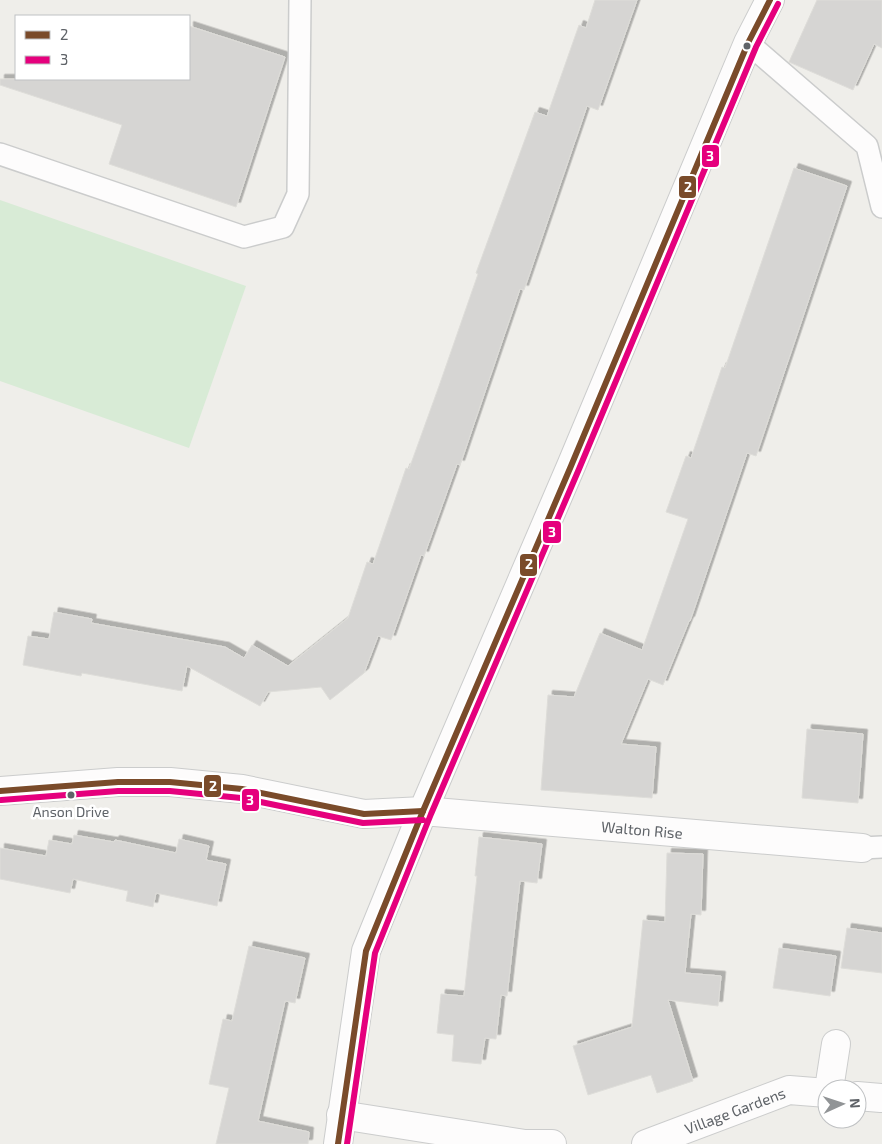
<svg xmlns="http://www.w3.org/2000/svg" width="882" height="1144" font-family="'Exo 2',sans-serif">
	<defs>
		<filter id="shadow"><feDropShadow dx="4.5" dy="-4.5" stdDeviation="0" flood-color="#0004"/></filter>
	</defs>
	<rect width="100%" height="100%" fill="#efeeea"/>
	<!-- green -->
	<path fill="#d8ebd6" d="M0 200 246 286 189 448 0 381Z"/>
	<!-- building -->
	<g fill="#d6d5d3" stroke="#deddd9" filter="url(#shadow)">
		<path d="M595 0H637L598 110 587 106 524 290 520 289 460 465 457 464 424 556 421 555 391 640 378 636 364 673 330 700 321 687 268 692 260 706 187 666 182 691 82 673 81 676 23 665 28 636 49 639 54 612 92 619 91 623 225 647 244 658 252 645 288 666 348 618 367 562 373 564 406 468 409 469 439 386 478 274 476 273 535 112 547 116 579 25 586 28Z"/>
		<path d="M817 0H882V48L874 44 853 90 789 62Z"/>
		<path d="M189 26 285 57 236 207 109 164 122 125 0 85V79H189Z"/>
		<path d="M794 168 847 186 756 456 747 453 690 621H689L663 685 648 679 621 744 656 747 652 798 541 790 548 695 574 697 600 633 642 650 688 519 666 512 686 456 691 458 722 367 725 368Z"/>
		<path d="M807 729 863 734 858 803 802 798Z"/>
		<path d="M74 835 114 842 115 840 176 853 179 839 209 846 206 860 226 864 217 906 156 893 153 907 126 901 128 891 73 879 70 893 0 879V848L46 856 49 840 72 844Z"/>
		<path d="M479 837 542 844 537 883 520 881 507 996 501 995 496 1039 485 1038 481 1064 452 1061 454 1035 437 1033 441 994 464 996 477 876H475Z"/>
		<path d="M667 853 703 854 701 915 691 914 685 973 721 976 718 1006 668 1000 693 1081 657 1093 651 1075 588 1095 573 1046 632 1027 643 920 665 922Z"/>
		<path d="M847 928 882 933V973L841 968Z"/>
		<path d="M249 946 305 958 295 1003 285 1001 258 1121 309 1132 308 1144H216L229 1088 209 1084 223 1019 232 1021Z"/>
		<path d="M779 948 836 956 830 996 773 988Z"/>
	</g>
	<g fill="none" stroke-linecap="round" stroke-linejoin="round">
		<!-- service casing -->
		<g stroke="#cbcccc" stroke-width="24">
			<g id="service">
				<path d="M748 43 867 146 882 207"/>
				<path d="M0 154 244 237 283 227 298 194 300 0"/>
				<path d="M862 848 882 847"/>
			</g>
		</g>
		<!-- minor casing -->
		<g stroke="#cbcccc" stroke-width="30">
			<g id="minor">
				<path d="M829 1089 836 1044"/>
				<path d="M857 1096 881 1098"/>
				<path d="M341 1115 525 1144H552"/>
				<path id="s1" d="M338 1144 366 951 423 811 862 848"/>
				<path id="s2" d="M646 1144 789 1090 827 1093"/>
			</g>
		</g>
		<!-- tertiary casing -->
		<g stroke="#cbcccc" stroke-width="30">
			<path id="tertiary" d="M0 791 118 782H170L242 789 364 814 423 811 571 466 748 43 770 0"/>
		</g>
		<!-- service -->
		<use href="#service" stroke="#fdfcfc" stroke-width="21"/>
		<!-- minor -->
		<use href="#minor" stroke="#fdfcfc" stroke-width="28"/>
		<!-- tertiary -->
		<use href="#tertiary" stroke="#fdfcfc" stroke-width="28"/>
		<!-- bus-1 casing -->
		<g stroke="#fff" stroke-width="10">
			<g id="bus-1">
				<path d="M0 791 118 782H170L242 789 364 814 423 811"/>
				<path d="M338 1144 366 951 423 811 571 466 748 43 770 0"/>
			</g>
		</g>
		<!-- bus-2 casing -->
		<g stroke="#fff" stroke-width="10">
			<g id="bus-2">
				<path d="M1 800 118 791H170L241 798 363 823 423 820"/>
				<path d="M347 1144 375 953 431 814 579 469 756 47 778 4"/>
			</g>
		</g>
		<!-- bus-1 -->
		<use href="#bus-1" stroke="#7a4b2a" stroke-width="6"/>
		<!-- bus-2 -->
		<use href="#bus-2" stroke="#e5007d" stroke-width="6"/>
	</g>
	<!-- markers -->
	<g fill="#5f6368" stroke="#fff" stroke-width="2">
		<circle cx="747" cy="46" r="4.5"/>
		<circle cx="71" cy="795" r="4.5"/>
	</g>
	<g text-anchor="middle" dominant-baseline="central" stroke-width="5" stroke-linejoin="round" paint-order="stroke">
		<!-- bus labels -->
		<g font-size="14" fill="#5f6368" stroke="#fff">
			<text x="71" y="811">Anson Drive</text>
		</g>
		<!-- street labels -->
		<g font-size="15" fill="#5f6368" stroke="#fff">
			<text stroke="none"><textPath href="#s1" startOffset="566">Walton Rise</textPath></text>
			<text stroke="none"><textPath href="#s2" startOffset="95">Village Gardens</textPath></text>
		</g>
	</g>
	<g stroke="#fff" stroke-width="2">
		<rect x="701" y="144" width="19" height="24" rx="5" fill="#e5007d"/>
		<rect x="678" y="175" width="19" height="24" rx="5" fill="#7a4b2a"/>
		<rect x="542" y="520" width="20" height="24" rx="5" fill="#e5007d"/>
		<rect x="519" y="553" width="19" height="24" rx="5" fill="#7a4b2a"/>
		<rect x="203" y="774" width="19" height="24" rx="5" fill="#7a4b2a"/>
		<rect x="241" y="788" width="19" height="24" rx="5" fill="#e5007d"/>
	</g>
	<g font-size="14" text-anchor="middle" font-weight="bold" fill="#fff">
		<text x="710" y="161">3</text>
		<text x="688" y="192">2</text>
		<text x="552" y="537">3</text>
		<text x="529" y="569">2</text>
		<text x="213" y="791">2</text>
		<text x="250" y="805">3</text>
	</g>
	<!-- legend -->
	<rect x="15" y="15" width="175" height="65" fill="#ffffff" stroke="#bfc1c3"/>
	<rect x="25" y="31" width="25" height="8" fill="#7a4b2a" stroke="#bfc1c3"/>
	<text x="60" y="40" font-size="15" fill="#5f6368">2</text>
	<rect x="25" y="56" width="25" height="8" fill="#e5007d" stroke="#bfc1c3"/>
	<text x="60" y="65" font-size="15" fill="#5f6368">3</text>
	<!-- north arrow -->
	<g transform="translate(842 1104) rotate(87)"><circle r="24" fill="#ffffff" stroke="#bfc1c3"/>
	<path d="M0-4L9 19L0 12L-9 19Z" fill="#919496"/>
	<text y="-8" font-size="14" font-weight="bold" text-anchor="middle" fill="#5f6368">N</text>
	</g>
</svg>
